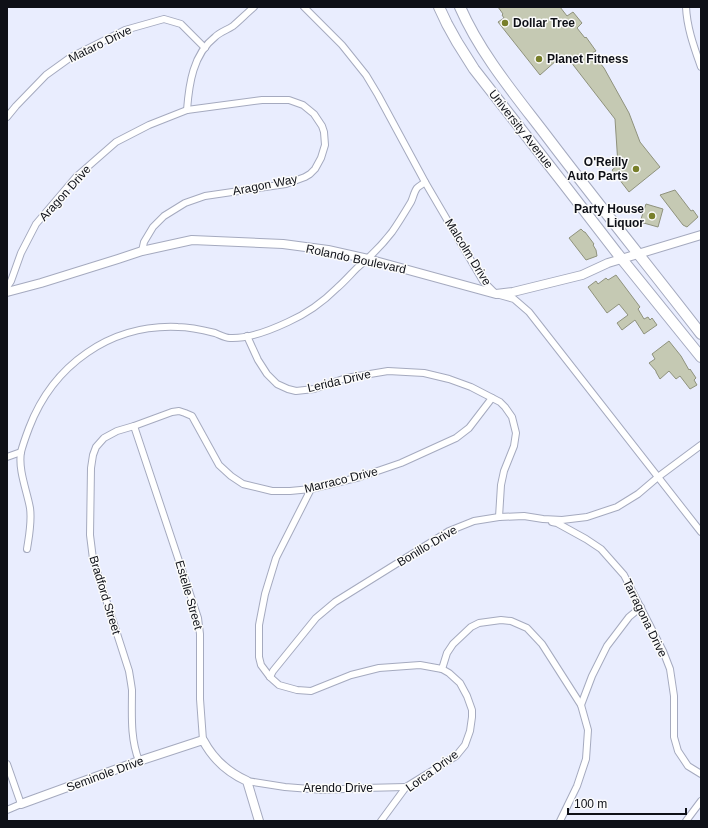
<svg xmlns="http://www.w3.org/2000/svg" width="708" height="828" font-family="Arial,sans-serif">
	<rect width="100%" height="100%" fill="#e9edfe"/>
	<!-- building -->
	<g fill="#c5c9b3" stroke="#8f927d">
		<path d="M498 7H560L567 16 573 12 582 23 577 28 585 38 586 37 596 51 592 53 604 68 629 113 640 142 660 167 629 192 612 170 618 165 615 119 567 57 557 60 540 75 498 22 504 18 502 15 503 14Z"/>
		<path d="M675 190 691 211 693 210 698 217 687 227 683 225 660 195Z"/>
		<path d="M646 204 663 209 658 227 640 222Z"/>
		<path d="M581 229 584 232H585L594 244 593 245 596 250 597 256 586 260 569 238Z"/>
		<path d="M616 275 640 307 638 309 644 319 648 317 650 320 652 318 657 325 644 334 635 320 622 330 617 323 628 315 619 304 607 313 588 287 596 281 598 284 606 278 608 280Z"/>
		<path d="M669 341 681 356 689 370 690 369 696 378 694 380 697 385 690 389 680 376 676 379 669 371 660 379 656 372V371L649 363 655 359 652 354Z"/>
	</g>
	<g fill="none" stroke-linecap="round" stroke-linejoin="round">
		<!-- minor casing -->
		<g stroke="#a5aabf" stroke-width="8">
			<g id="minor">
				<path d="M304 7 342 45 366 75 378 95 425 182 483 281 496 294 514 299 529 312 701 532"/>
				<path d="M686 7C687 28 694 47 701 67"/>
				<path d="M187 110C189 84 193 54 215 37 220 32 227 30 233 26 240 20 247 13 254 7"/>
				<path d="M7 117 16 106 46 75 71 57 125 30 164 19 181 24 205 48"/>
				<path d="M7 287 11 281 21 253 36 224 76 177 116 142 149 125 187 110 262 100H289L303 105 314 114 322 126 324 132 325 145 321 158 315 169 310 174 305 177 286 184 205 196 185 203 164 216 153 227 144 242 142 251"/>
				<path d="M247 336 258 360 267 374 277 384 288 389 296 391 314 389 346 378 388 371 424 373 449 379 471 387 500 402 505 407 512 417 516 433 514 446 504 471 501 485 499 517"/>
				<path d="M134 426 198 618 200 634V699L203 740"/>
				<path d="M7 457 21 452"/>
				<path d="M311 489 276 558 265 594 259 625V657L261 665 270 677 279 685 297 690 311 691 351 675 379 668 420 665 442 669 449 673 460 683 467 696 472 710V717L470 731 465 745 456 756 406 787 381 821"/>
				<path d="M552 522 557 523 586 539 601 549 624 575 663 651 670 669 674 696V737L678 751 688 766 701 774"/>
				<path d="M27 549C29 536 32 522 30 508 27 491 18 470 21 452 23 444 26 436 29 428 53 365 110 324 178 327 190 327 203 330 215 333 220 335 225 338 230 338 249 339 271 330 288 322 306 314 323 302 337 288 344 282 350 275 357 268 370 257 382 245 392 232 399 222 405 212 411 202 413 198 414 192 417 188 419 186 423 184 425 182"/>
				<path d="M442 669 447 653 453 644 471 627 479 623 501 620 511 621 527 628 542 644 581 705"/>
				<path d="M270 677 273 671 316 618 335 602 449 531 474 521 499 517 524 516 543 519 562 520 587 517 617 507 638 494 658 477 701 445"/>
				<path d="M139 761C130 738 132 714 132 690 131 683 130 677 129 671L93 559 90 535 91 468 93 455 96 447 104 438 117 431 134 426 172 412 179 411 185 413 192 416 219 465 231 476 243 484 272 491H290L311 489 360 477 401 463 456 438 469 428 492 398"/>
				<path d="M7 764 21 804 7 810"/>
				<path d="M247 781 285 787 323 790 363 788 406 787"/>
				<path d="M560 821 577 786 586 759 588 730 581 705 592 676 607 646 629 617 641 607"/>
				<path d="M686 821 701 801"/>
			</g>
		</g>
		<!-- tertiary casing -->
		<g stroke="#a5aabf" stroke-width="10">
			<g id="tertiary">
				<path d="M7 292 41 283 118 259 142 251 192 240 283 244 328 250 368 259 496 294 513 292 582 275 608 263 701 235"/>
				<path d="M21 804 139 761 203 740C213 759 227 772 247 781L259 821"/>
			</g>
		</g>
		<!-- primary casing -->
		<g stroke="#a5aabf" stroke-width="12">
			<g id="primary">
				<path d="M439 7 447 24 457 42 474 69 563 183 617 253 701 357"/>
				<path d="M460 7C481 55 516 96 548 138 598 204 650 268 701 334"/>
			</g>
		</g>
		<!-- minor -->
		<use href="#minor" stroke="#fff" stroke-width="6"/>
		<!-- tertiary -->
		<use href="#tertiary" stroke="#fff" stroke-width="8"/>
		<!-- primary -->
		<use href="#primary" stroke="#fff" stroke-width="10"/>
	</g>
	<!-- markers -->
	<g fill="#787f2a" stroke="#fbfbfb" stroke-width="1.5">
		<circle cx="505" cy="23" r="4"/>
		<circle cx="539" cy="59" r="4"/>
		<circle cx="636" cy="169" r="4"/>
		<circle cx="652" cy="216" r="4"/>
	</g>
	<g text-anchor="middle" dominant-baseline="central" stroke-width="3" stroke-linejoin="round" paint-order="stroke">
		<!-- poi labels -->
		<g font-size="12" font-weight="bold" fill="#0e1017" stroke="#fbfbfb" text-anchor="start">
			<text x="513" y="23">Dollar Tree</text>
			<text x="547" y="59">Planet Fitness</text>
			<text x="628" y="162" text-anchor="end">O'Reilly<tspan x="628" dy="14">Auto Parts</tspan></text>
			<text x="644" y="209" text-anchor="end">Party House<tspan x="644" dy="14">Liquor</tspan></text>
		</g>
		<!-- street labels -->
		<g font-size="12" fill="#0e1017" stroke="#fbfbfb">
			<text transform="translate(100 44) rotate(-26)">Mataro Drive</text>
			<text transform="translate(521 129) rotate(52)">University Avenue</text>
			<text transform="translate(265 185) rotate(-11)">Aragon Way</text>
			<text transform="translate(65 193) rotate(-48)">Aragon Drive</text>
			<text transform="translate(468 252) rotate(58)">Malcolm Drive</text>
			<text transform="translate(356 259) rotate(12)">Rolando Boulevard</text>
			<text transform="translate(339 381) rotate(-13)">Lerida Drive</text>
			<text transform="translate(341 480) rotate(-14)">Marraco Drive</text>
			<text transform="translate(427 546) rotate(-31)">Bonillo Drive</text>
			<text transform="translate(105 595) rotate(73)">Bradford Street</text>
			<text transform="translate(189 595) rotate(74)">Estelle Street</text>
			<text transform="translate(645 618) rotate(64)">Tarragona Drive</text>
			<text transform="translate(432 771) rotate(-36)">Lorca Drive</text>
			<text transform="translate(105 774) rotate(-20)">Seminole Drive</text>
			<text x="338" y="788">Arendo Drive</text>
		</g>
	</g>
	<!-- border -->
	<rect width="708" height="828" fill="none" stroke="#0e1017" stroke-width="16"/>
	<!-- scale -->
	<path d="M568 808v6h118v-6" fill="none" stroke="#0e1017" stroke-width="2"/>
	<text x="574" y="808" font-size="12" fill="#0e1017" stroke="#fbfbfb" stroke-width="3" paint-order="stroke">100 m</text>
</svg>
